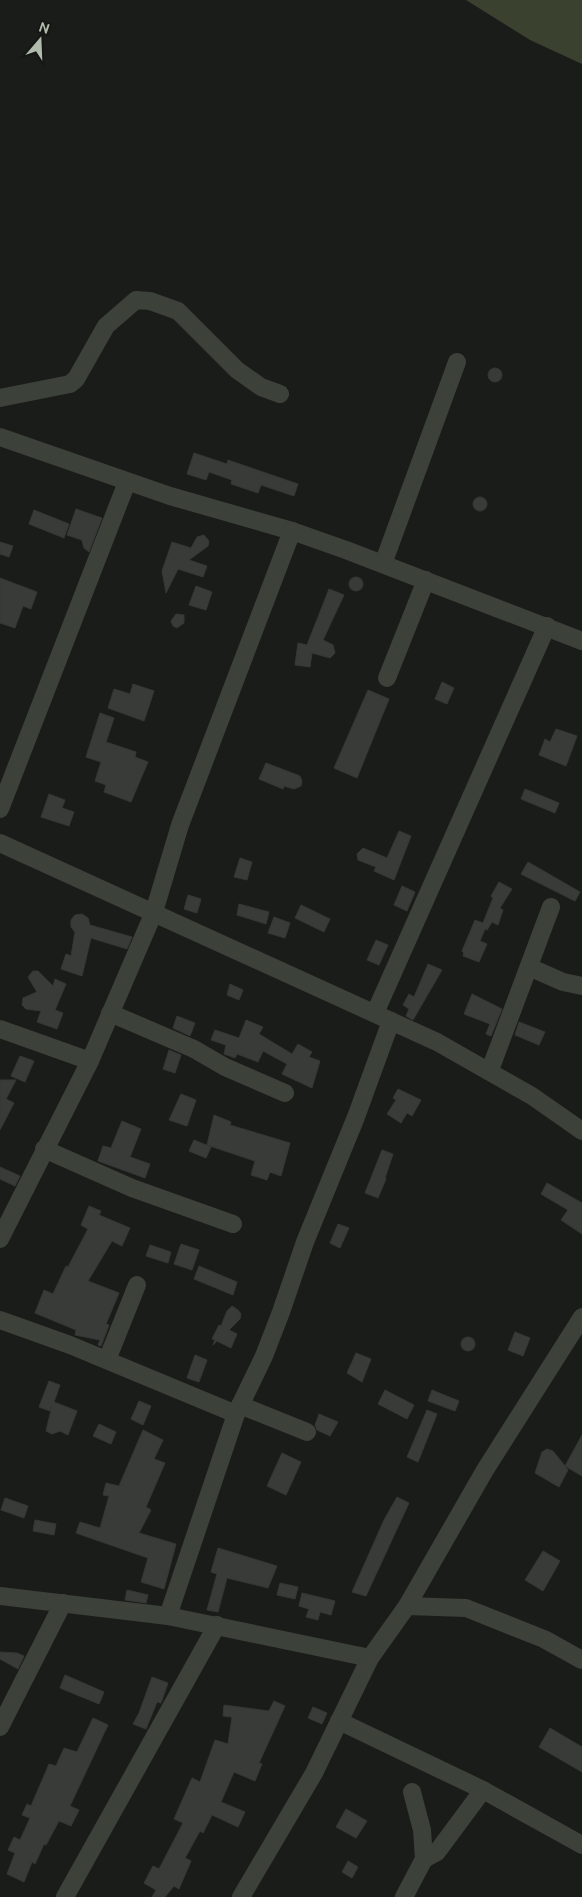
<svg xmlns="http://www.w3.org/2000/svg" width="582" height="1897" font-family="Ubuntu,sans-serif">
	<rect width="100%" height="100%" fill="#1a1c1a"/>
	<!-- water -->
	<path fill="#3a412f" d="M466 0H582V64L530 40Z"/>
	<!-- building -->
	<g fill="#383b37" stroke="#343834">
		<circle cx="495" cy="375" r="7"/>
		<path d="M194 453 227 464 228 460 298 484 294 496 261 485 258 493 231 484 232 480 209 472 206 480 187 474Z"/>
		<circle cx="480" cy="504" r="7"/>
		<path d="M76 509 102 518 89 552 84 548 82 540 67 535Z"/>
		<path d="M34 510 69 524 64 538 29 524Z"/>
		<path d="M204 535 209 541 208 546 189 560 207 566 203 577 178 569 166 593 162 571 172 542 191 548 197 537Z"/>
		<path d="M0 542 13 546 9 557 0 554Z"/>
		<circle cx="356" cy="584" r="7"/>
		<path d="M0 578 37 592 31 609 23 606 15 628 0 623Z"/>
		<path d="M196 586 212 592 206 610 189 605Z"/>
		<path d="M329 589 344 595 323 640 333 645 335 653 330 658 312 653 310 667 295 665 298 643 307 645Z"/>
		<path d="M176 614 184 615V623L177 628 173 626 171 621Z"/>
		<path d="M442 682 454 688 447 704 435 699Z"/>
		<path d="M133 684 154 691 144 721 108 708 114 689 130 694Z"/>
		<path d="M368 690 389 699 357 778 334 768Z"/>
		<path d="M100 713 114 718 106 742 136 752 135 757 148 762 131 802 104 792 106 785 95 781 101 762 86 757Z"/>
		<path d="M556 729 577 736 566 766 539 755 545 739 550 742Z"/>
		<path d="M266 763 300 776 302 781 301 786 294 789 284 786 283 789 259 779Z"/>
		<path d="M525 789 559 803 555 813 521 799Z"/>
		<path d="M49 794 65 800 62 808 74 812 69 826 41 817Z"/>
		<path d="M399 831 411 836 394 880 374 871 376 867 358 860 357 854 363 848 387 858Z"/>
		<path d="M240 858 252 862 247 880 234 877Z"/>
		<path d="M528 862 580 892 575 901 521 874Z"/>
		<path d="M499 882 512 889 500 908 503 910 498 925 492 922 487 930 485 929 480 941 487 944 479 962 463 956 464 953 462 951 475 920 483 923 493 898 491 896Z"/>
		<path d="M402 886 415 892 407 911 394 905Z"/>
		<path d="M188 895 201 899 197 913 184 909Z"/>
		<path d="M239 904 269 912 266 924 237 915Z"/>
		<path d="M301 905 330 919 324 932 295 918Z"/>
		<path d="M82 914 88 918 90 925 132 937 127 949 91 938 82 976 61 969 66 954 71 956 75 932 71 927V920L75 915Z"/>
		<path d="M274 917 290 923 285 938 268 933Z"/>
		<path d="M376 940 388 945 379 965 367 960Z"/>
		<path d="M428 964 442 970 413 1020 406 1016 409 1009 403 1005 409 994 414 997Z"/>
		<path d="M33 971H38L53 986 55 979 66 984 55 1010 63 1013 57 1029 37 1022 41 1011 26 1009 22 1005 23 998 37 992 28 977Z"/>
		<path d="M230 984 243 990 239 1000 227 995Z"/>
		<path d="M472 994 502 1009 491 1036 486 1034 490 1024 464 1014Z"/>
		<path d="M177 1016 195 1023 190 1036 173 1028Z"/>
		<path d="M246 1020 263 1027 259 1034 292 1054 298 1044 312 1052 309 1057 320 1061 312 1088 282 1074 287 1064 263 1051 258 1062 237 1054 235 1058 224 1054 226 1045 211 1040 215 1030 239 1038Z"/>
		<path d="M519 1022 545 1032 539 1045 515 1035Z"/>
		<path d="M169 1050 181 1055 175 1073 163 1069Z"/>
		<path d="M20 1056 34 1061 25 1082 11 1076Z"/>
		<path d="M0 1080H16L6 1099 14 1103 0 1130Z"/>
		<path d="M398 1089 421 1100 412 1116 407 1113 401 1123 387 1114 396 1100 393 1098Z"/>
		<path d="M181 1094 196 1100 187 1126 169 1120Z"/>
		<path d="M214 1115 231 1122 230 1125 290 1143 281 1176 270 1172 267 1180 251 1175 255 1161 207 1145Z"/>
		<path d="M122 1121 141 1129 130 1157 150 1164 145 1178 98 1161 103 1146 111 1148Z"/>
		<path d="M194 1140 211 1147 206 1158 189 1151Z"/>
		<path d="M382 1150 393 1154 385 1178 386 1179 378 1198 365 1193Z"/>
		<path d="M0 1167 20 1176 15 1186 0 1179Z"/>
		<path d="M547 1183 582 1203V1234L561 1220 568 1210 541 1194Z"/>
		<path d="M89 1206 101 1211 99 1215 130 1228 122 1246 112 1241 88 1281 119 1293 106 1324 109 1325 101 1346 98 1345 100 1340 75 1335 76 1330 35 1313 44 1290 53 1294 66 1266 68 1267 88 1229 81 1225Z"/>
		<path d="M338 1224 349 1228 340 1248 330 1243Z"/>
		<path d="M181 1244 199 1250 192 1270 174 1264Z"/>
		<path d="M150 1245 171 1252 168 1263 146 1256Z"/>
		<path d="M199 1266 237 1282 233 1295 194 1279Z"/>
		<path d="M232 1306 238 1310 241 1314 240 1319 229 1330 237 1334 231 1348 217 1341 213 1345 215 1340 212 1339 219 1325 221 1326 227 1311Z"/>
		<path d="M515 1332 530 1338 523 1356 508 1350Z"/>
		<circle cx="468" cy="1344" r="7"/>
		<path d="M356 1353 371 1359 362 1382 347 1373Z"/>
		<path d="M195 1355 207 1360 199 1382 187 1378Z"/>
		<path d="M49 1381 60 1385 54 1402 77 1411 68 1435 60 1431 52 1434 46 1431 52 1406 50 1411 39 1407Z"/>
		<path d="M385 1390 414 1405 407 1419 378 1404Z"/>
		<path d="M432 1390 459 1401 455 1411 428 1401Z"/>
		<path d="M139 1401 151 1406 143 1425 131 1419Z"/>
		<path d="M427 1410 437 1414 418 1462 407 1457Z"/>
		<path d="M319 1414 338 1422 330 1436 317 1430 315 1425Z"/>
		<path d="M99 1424 116 1432 111 1444 93 1436Z"/>
		<path d="M143 1430 163 1440 154 1459 165 1463 146 1507 151 1510 139 1533 176 1544 164 1589 141 1582 148 1558 76 1533 80 1522 100 1528 109 1496 103 1495 106 1483 119 1486Z"/>
		<path d="M582 1435V1476L565 1466 568 1470 559 1487 535 1473 542 1452 547 1449 553 1451 565 1466Z"/>
		<path d="M282 1453 301 1462 286 1495 267 1486Z"/>
		<path d="M397 1497 409 1503 366 1596 352 1592 384 1520Z"/>
		<path d="M5 1498 28 1506 24 1518 1 1510Z"/>
		<path d="M35 1520 56 1524 54 1535 33 1531Z"/>
		<path d="M218 1548 277 1566 268 1588 227 1578 218 1612 207 1610 217 1574 211 1572Z"/>
		<path d="M543 1551 560 1561 543 1591 525 1580Z"/>
		<path d="M280 1583 298 1587 295 1599 277 1595Z"/>
		<path d="M127 1590 148 1595 146 1603 125 1600Z"/>
		<path d="M302 1593 335 1601 331 1615 320 1612 318 1620 306 1617 309 1609 299 1606Z"/>
		<path d="M0 1652 17 1653 24 1656 18 1669 0 1659Z"/>
		<path d="M65 1675 104 1692 99 1704 60 1688Z"/>
		<path d="M152 1677 168 1683 161 1703 157 1702 146 1729 133 1724 139 1713Z"/>
		<path d="M274 1701 285 1706 259 1763 262 1764 255 1781 234 1772 221 1802 245 1812 238 1827 212 1815 203 1833 200 1831 185 1858 191 1861 179 1889 174 1886 165 1897H152L156 1890 144 1883 153 1866 159 1869 183 1823 174 1819 192 1778 200 1782 215 1740 228 1744 232 1717 223 1716 224 1705 269 1711Z"/>
		<path d="M313 1707 327 1713 322 1724 308 1718Z"/>
		<path d="M93 1718 108 1725 70 1806 79 1810 71 1826 59 1821 46 1845 44 1844 35 1864 32 1862 24 1882 7 1874 15 1853 8 1850 14 1837 20 1840 30 1818 22 1815 27 1804 31 1806 49 1764 56 1766 64 1748 77 1752Z"/>
		<path d="M550 1728 582 1747V1772L539 1747Z"/>
		<path d="M346 1809 367 1821 356 1838 336 1827Z"/>
		<path d="M348 1861 358 1867 352 1878 342 1872Z"/>
	</g>
	<g fill="none" stroke-linecap="round" stroke-linejoin="round">
		<!-- minor -->
		<g stroke="#3c413a" stroke-width="18">
			<path d="M0 398 70 384 76 379 106 326 136 300 150 301 178 311 237 370 261 387 280 394"/>
			<path d="M0 437 170 496 292 531 346 550 582 641"/>
			<path d="M383 564 457 362"/>
			<path d="M387 678 426 580"/>
			<path d="M0 809 127 482"/>
			<path d="M0 843 437 1042 532 1096 582 1131"/>
			<path d="M529 967 563 982 582 986"/>
			<path d="M110 1013 194 1049 225 1067 285 1093"/>
			<path d="M375 1013 547 626"/>
			<path d="M0 1029 90 1061"/>
			<path d="M490 1070 551 907"/>
			<path d="M44 1149 132 1188 233 1224"/>
			<path d="M0 1239 90 1061 154 912 180 825 292 531"/>
			<path d="M0 1320 70 1345 236 1414"/>
			<path d="M107 1360 137 1285"/>
			<path d="M240 1405 307 1432"/>
			<path d="M0 1596 168 1616 370 1658"/>
			<path d="M407 1606 466 1608 544 1639 582 1660"/>
			<path d="M168 1616 236 1414 264 1356 281 1312 305 1242 356 1117 391 1021"/>
			<path d="M339 1721 483 1790 582 1845"/>
			<path d="M0 1727 63 1603"/>
			<path d="M424 1859 437 1852 483 1790"/>
			<path d="M65 1897 217 1625"/>
			<path d="M241 1897 314 1773 370 1658 407 1606 485 1470 582 1317"/>
			<path d="M404 1897 424 1859 422 1830 412 1792"/>
		</g>
	</g>
	<!-- north arrow -->
	<g transform="translate(40 40) rotate(19)" stroke="#151715" stroke-width="4" paint-order="stroke">
	<path d="M0-4L9 19L0 12L-9 19Z" fill="#b1bcac"/>
	<text y="-8" font-size="14" font-weight="bold" text-anchor="middle" fill="#b1bcac">N</text>
	</g>
</svg>
